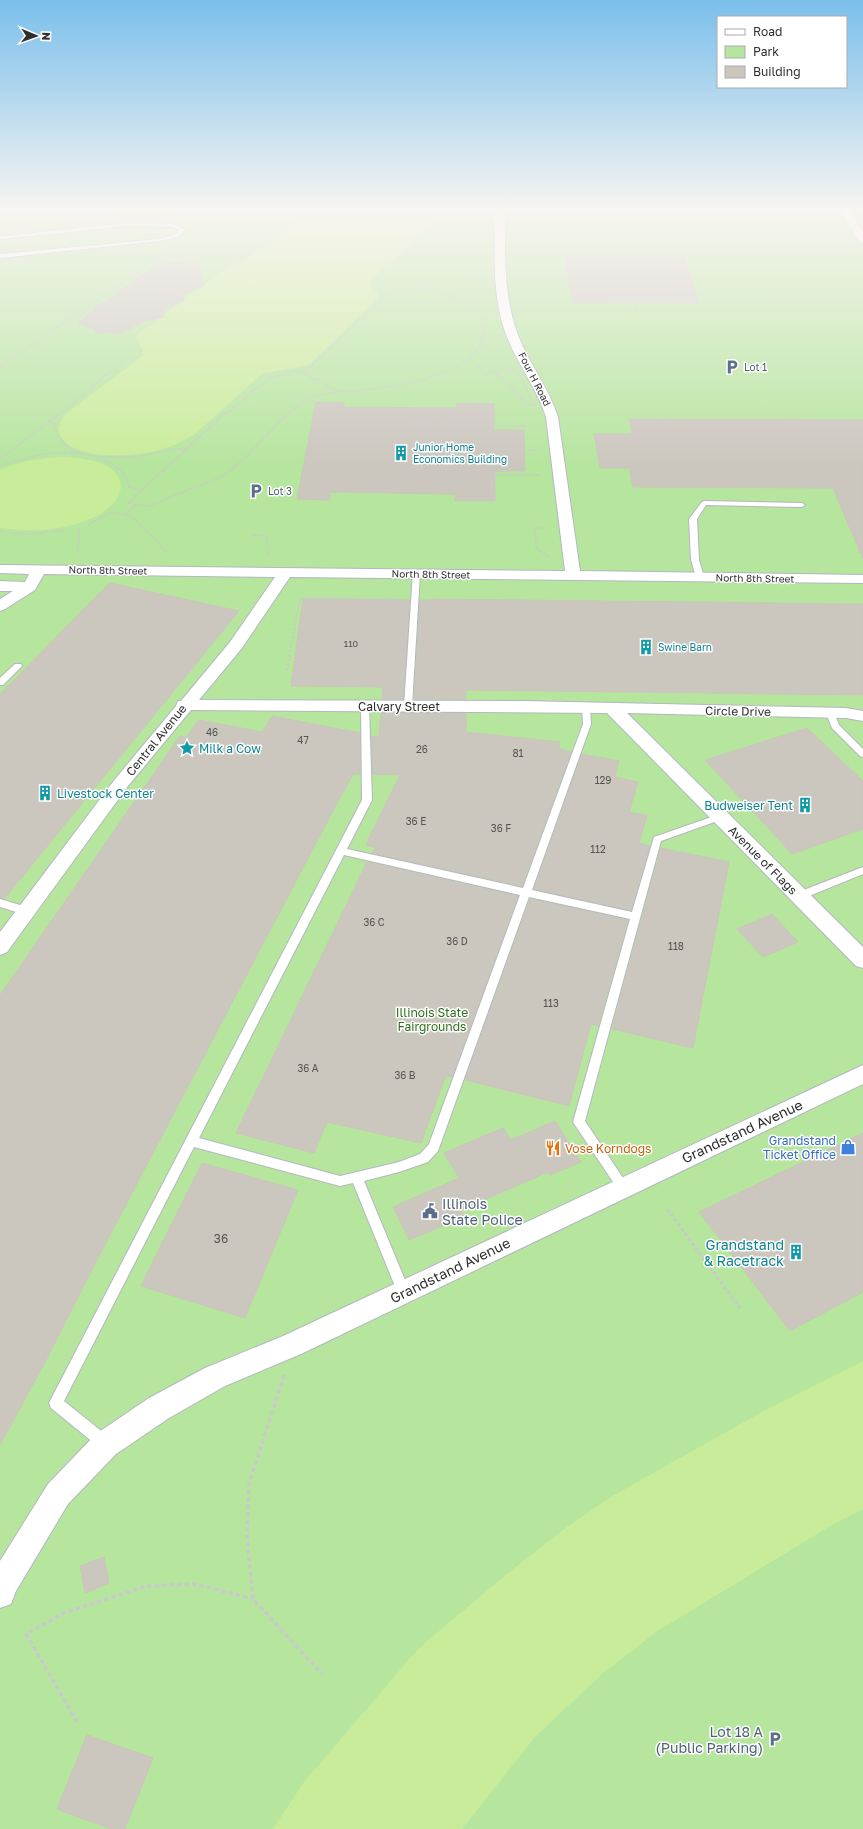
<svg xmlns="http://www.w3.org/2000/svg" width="863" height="1829" font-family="'Golos Text',sans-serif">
	<rect width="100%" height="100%" fill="#efe9e1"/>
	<!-- green -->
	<rect fill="#b6e59e" x="0" y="209" width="863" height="1620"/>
	<!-- pitch -->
	<g fill="#c9ec9a">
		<path d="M307 213 444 214 371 280 370 283 378 295V298L310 364 304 366 262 374 195 434C182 442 169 448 155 451 131 457 63 462 58 428L64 415 144 355 137 338 138 334 231 265 244 261Z"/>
		<path d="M61 457C75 458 90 458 103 464 136 480 118 507 92 518 63 531 32 533 0 528V470C20 461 40 458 61 457Z"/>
		<path d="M863 1361V1509L835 1523 656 1632 601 1675 535 1737 462 1829H273L304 1782 418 1649 497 1582 564 1529 614 1495 762 1412Z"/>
	</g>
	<!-- building -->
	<g fill="#cbc7bf" stroke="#cbc5ba">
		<path d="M565 257 684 258 699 303 572 302Z"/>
		<path d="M198 261 201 276 200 277 204 286 182 294 184 301 164 310 163 317 142 322 119 334 109 332 96 333 94 329 78 323 95 309 96 306 114 297 119 290 131 285 139 276 169 262Z"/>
		<path d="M316 402 344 403V407L457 408V403L494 404V430H524L525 471H495V501H455L456 494 331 492 330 500 297 499Z"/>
		<path d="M629 419 863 420V559L833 488 633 487 629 468H600L594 434H632Z"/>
		<path d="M110 583 239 611 4 899 0 898V694Z"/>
		<path d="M303 599 410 600 403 699H382L383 687 291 686Z"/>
		<path d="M432 599 863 604V695L466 690V699H414L420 600H432Z"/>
		<path d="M381 713H466V732L560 742 559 749 571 752 522 886 372 853 375 847 366 845 400 775 373 774 371 736 379 737Z"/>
		<path d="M272 716 360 733V774H353L326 824 112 1231 46 1360 0 1445V995L180 736 186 737 199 720 262 732Z"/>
		<path d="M807 728 863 781V829L792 854 705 760Z"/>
		<path d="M582 754 619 761 615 777 638 782 629 812 647 815 639 843 650 846 631 910 534 889Z"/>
		<path d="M661 848 729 862 693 1048 612 1029Z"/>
		<path d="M367 862 518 896 452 1077 446 1075 421 1143 327 1122 314 1153 236 1133Z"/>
		<path d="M530 899 628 920 598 1026 591 1024 569 1106 465 1080Z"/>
		<path d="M772 914 798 942 763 957 737 929Z"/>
		<path d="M555 1121 581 1162 550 1175 548 1172 461 1210 464 1217 409 1240 393 1207 459 1178 444 1153 503 1128 511 1140Z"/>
		<path d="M863 1133V1292L790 1331 699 1212Z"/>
		<path d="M202 1163 298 1190 245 1318 141 1286Z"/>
		<path d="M104 1557 109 1583 85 1593 80 1566Z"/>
		<path d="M87 1735 153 1758 125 1829H111L57 1809Z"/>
	</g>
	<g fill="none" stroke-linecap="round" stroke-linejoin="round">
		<!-- lane casing -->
		<g stroke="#b4b7c1" stroke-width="2">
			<g id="lane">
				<path d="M127 223 173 224 185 230 177 237 160 241 0 258V254L160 239 174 235 180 230 173 227 127 226 0 239V237L14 235Z"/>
				<path d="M704 501 802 503 805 505 802 507 706 505 697 519 699 560 704 577 700 579 696 577 691 560 689 519 702 502Z"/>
				<path d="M413 572H416L420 574 412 706 408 709 404 706Z"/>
				<path d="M15 664H21L22 666 3 685H0V678Z"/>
				<path d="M365 703 369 706 372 800 347 849 523 888 583 724 582 708 586 705 590 708 591 724 532 890 632 912 654 837 720 814 725 817 723 819 661 841 585 1121 629 1187 627 1191 623 1192 619 1191 573 1122 630 919 529 897 438 1151 428 1162 399 1172 364 1181 410 1292 409 1296 404 1298 399 1296 353 1183 340 1186 194 1147 64 1401 110 1438 112 1443 110 1448 105 1450 100 1448 51 1408 49 1403 362 800 361 706ZM344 855 520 895 429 1144 420 1154 399 1162 340 1176 199 1138Z"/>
				<path d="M830 710 834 713 839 725 863 749V757L860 756 832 728 826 713Z"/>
				<path d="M863 867V874L802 899H796L794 896 796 893Z"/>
				<path d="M0 899 30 908 31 911 26 915 0 907Z"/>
			</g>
		</g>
		<!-- street casing -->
		<g stroke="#b4b7c1" stroke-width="2">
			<g id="street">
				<path d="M495 209H505C505 251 503 296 518 335 529 364 549 388 558 417L580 571 863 575V583L290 577 242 648 199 700 523 701 846 708 863 711V721L846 718 627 713 863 947V968L856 966 607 713 191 710 128 786 7 952 0 955V932L116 778 176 706 178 701H181L230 642 275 577 44 574 35 590 5 609 0 611V599L13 591H0V581L25 582 29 574 0 573V565L565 571 546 417C537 388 518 365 507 337 491 297 495 251 495 209Z"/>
				<path d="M840 209H849L863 232V243L858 240Z"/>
				<path d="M863 1065V1084L301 1354 225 1386 169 1418 116 1454 68 1504 16 1591 11 1604 0 1608V1561L48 1484 96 1434 149 1398 205 1368 283 1336Z"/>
			</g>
		</g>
		<!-- path-far3 -->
		<g stroke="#c9c9c9" stroke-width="1.5" stroke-dasharray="1.5 1" stroke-linecap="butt">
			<path d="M518 278H569"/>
			<path d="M426 289C443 291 456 296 470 307 480 314 487 326 483 338 470 377 398 386 363 390 344 392 325 391 307 400 279 415 254 454 227 473 215 481 194 487 180 493 171 496 154 506 146 506 140 506 134 504 128 503L224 414 229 412 266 380 272 377 288 374 287 372 306 370 391 290 413 292 415 290 425 291Z"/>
			<path d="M635 302 638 313"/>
			<path d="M469 357 484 374 495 372"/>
			<path d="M0 366 163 255 173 254 186 258"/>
			<path d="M516 369 535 405H529L495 372Z"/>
			<path d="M302 374 306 370"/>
			<path d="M303 374 312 376"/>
			<path d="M310 378 321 380"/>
			<path d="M319 383 329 385"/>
			<path d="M327 387 339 391"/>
			<path d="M49 422 55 423C56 441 66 447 82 454"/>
			<path d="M409 424 534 426"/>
			<path d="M496 449 537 450"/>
			<path d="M100 457H135L174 449H186"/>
			<path d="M0 459 92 389 93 385 125 361"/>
			<path d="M0 466C34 453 81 444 113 465 122 471 128 476 128 487L142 490"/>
			<path d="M406 474 541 475"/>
			<path d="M492 475V494"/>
			<path d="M136 505 125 515 132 517 169 554"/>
			<path d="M88 525 112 512 125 515"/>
			<path d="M548 528H535L536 548 549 557"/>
			<path d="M0 532 29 534 68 530"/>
			<path d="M252 535 266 536 269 555"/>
			<path d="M78 554 79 528"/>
			<path d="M295 626 300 598 398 599"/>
		</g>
		<!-- path-far2 -->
		<path stroke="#c9c9c9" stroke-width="2" stroke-dasharray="2.5 2" stroke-linecap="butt" d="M287 670 295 625"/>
		<!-- path-far1 -->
		<path stroke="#c9c9c9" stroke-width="3" stroke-dasharray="3.5 2.5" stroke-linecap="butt" d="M667 1209 740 1308"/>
		<!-- path -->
		<g stroke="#c9c9c9" stroke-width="3.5" stroke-dasharray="4.5 3" stroke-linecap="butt">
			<path d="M284 1375 249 1484 247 1538 253 1599 322 1674"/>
			<path d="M77 1722 26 1634 64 1613 147 1586 195 1584 253 1599"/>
		</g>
		<!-- lane -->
		<use href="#lane" fill="#fff" fill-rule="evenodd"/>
		<!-- street -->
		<use href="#street" fill="#fff" fill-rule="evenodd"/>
	</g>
	<!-- sky -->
	<linearGradient id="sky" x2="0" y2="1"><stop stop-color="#7abfeb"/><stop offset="0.45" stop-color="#f8f5f2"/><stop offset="1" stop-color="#f8f5f2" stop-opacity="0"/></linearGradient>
	<rect width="863" height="465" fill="url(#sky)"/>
	<!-- icons -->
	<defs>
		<g id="parking-bare" transform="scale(1.2)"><path d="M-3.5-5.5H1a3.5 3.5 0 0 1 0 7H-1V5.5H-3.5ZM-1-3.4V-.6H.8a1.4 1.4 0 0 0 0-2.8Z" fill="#5c6f8a" stroke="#fff" stroke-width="2.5" paint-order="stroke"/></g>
		<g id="building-bare" transform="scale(1.2)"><path d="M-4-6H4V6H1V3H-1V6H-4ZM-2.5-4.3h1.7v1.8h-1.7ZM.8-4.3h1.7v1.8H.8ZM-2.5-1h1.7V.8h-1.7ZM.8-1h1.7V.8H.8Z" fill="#0f9aa8" stroke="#fff" stroke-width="2.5" paint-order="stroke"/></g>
		<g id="sight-bare" transform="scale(1.2)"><path d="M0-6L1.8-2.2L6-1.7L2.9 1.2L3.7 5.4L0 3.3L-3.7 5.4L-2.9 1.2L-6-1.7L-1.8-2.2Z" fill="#0f9aa8" stroke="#fff" stroke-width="2.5" paint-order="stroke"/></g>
		<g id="shop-bare" transform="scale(1.2)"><path d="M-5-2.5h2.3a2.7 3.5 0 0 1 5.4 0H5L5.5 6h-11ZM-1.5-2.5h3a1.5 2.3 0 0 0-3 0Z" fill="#3f7fe0" stroke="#fff" stroke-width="2.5" paint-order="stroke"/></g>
		<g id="restaurant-bare" transform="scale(1.2)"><path d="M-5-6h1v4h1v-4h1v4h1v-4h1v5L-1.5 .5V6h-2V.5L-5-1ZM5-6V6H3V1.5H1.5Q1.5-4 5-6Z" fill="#e8710a" stroke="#fff" stroke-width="2.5" paint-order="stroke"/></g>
		<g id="civic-bare" transform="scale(1.2)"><path d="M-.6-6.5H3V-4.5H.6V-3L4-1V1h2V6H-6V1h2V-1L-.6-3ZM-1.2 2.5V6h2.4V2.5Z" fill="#5c6f8a" stroke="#fff" stroke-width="2.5" paint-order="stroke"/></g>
	</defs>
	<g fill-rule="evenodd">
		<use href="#parking-bare" x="732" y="367"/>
		<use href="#building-bare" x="401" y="453"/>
		<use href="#parking-bare" x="256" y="491"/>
		<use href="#building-bare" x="646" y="647"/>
		<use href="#sight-bare" x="187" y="748"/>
		<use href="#building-bare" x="45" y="793"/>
		<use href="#building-bare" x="805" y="805"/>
		<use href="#shop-bare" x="848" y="1147"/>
		<use href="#restaurant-bare" x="553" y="1148"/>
		<use href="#civic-bare" x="430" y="1211"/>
		<use href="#building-bare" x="796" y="1252"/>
		<use href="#parking-bare" x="775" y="1739"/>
	</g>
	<g text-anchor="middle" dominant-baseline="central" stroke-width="3" stroke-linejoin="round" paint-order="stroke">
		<!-- far-number labels -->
		<g font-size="9" fill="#555452">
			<text x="351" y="643">110</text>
		</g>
		<!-- far-service labels -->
		<g font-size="10" fill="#4e5e75" stroke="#fff" text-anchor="start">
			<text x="744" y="367">Lot 1</text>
			<text x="268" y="491">Lot 3</text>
		</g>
		<!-- far-street labels -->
		<g font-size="10" fill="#2e2e2e" stroke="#fff">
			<text transform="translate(535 379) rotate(63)">Four H Road</text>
			<text transform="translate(108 570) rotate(1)">North 8th Street</text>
			<text transform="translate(431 574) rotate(1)">North 8th Street</text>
			<text transform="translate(755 578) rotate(1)">North 8th Street</text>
		</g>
		<!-- far-culture labels -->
		<g font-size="10" fill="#0d838f" stroke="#fff" text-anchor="start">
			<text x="413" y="447">Junior Home<tspan x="413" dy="12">Economics Building</tspan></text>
			<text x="658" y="647">Swine Barn</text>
		</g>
		<!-- number labels -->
		<g font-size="10" fill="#555452">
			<text x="212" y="732">46</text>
			<text x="303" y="740">47</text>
			<text x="422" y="749">26</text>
			<text x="518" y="753">81</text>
			<text x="603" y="780">129</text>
			<text x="416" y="821">36 E</text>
			<text x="501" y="828">36 F</text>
			<text x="598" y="849">112</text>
			<text x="374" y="922">36 C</text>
			<text x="457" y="941">36 D</text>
			<text x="676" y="946">118</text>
			<text x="551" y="1003">113</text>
			<text x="308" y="1068">36 A</text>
			<text x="405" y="1075">36 B</text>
		</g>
		<!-- street labels -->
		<g font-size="12" fill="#2e2e2e" stroke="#fff">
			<text x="399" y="706">Calvary Street</text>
			<text transform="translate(738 711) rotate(1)">Circle Drive</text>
			<text transform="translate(156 740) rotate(-51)">Central Avenue</text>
			<text transform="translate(763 860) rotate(45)">Avenue of Flags</text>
		</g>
		<!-- culture labels -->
		<g font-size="12" fill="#0d838f" stroke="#fff" text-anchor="start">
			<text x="199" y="748">Milk a Cow</text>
			<text x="57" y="793">Livestock Center</text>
			<text x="793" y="805" text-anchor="end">Budweiser Tent</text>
		</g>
		<!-- park labels -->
		<g font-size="12" fill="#2c6e1b" stroke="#fff">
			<text x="432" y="1012">Illinois State<tspan x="432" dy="14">Fairgrounds</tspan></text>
		</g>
		<!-- shop labels -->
		<g font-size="12" fill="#366cbe" stroke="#fff" text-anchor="end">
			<text x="836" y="1140">Grandstand<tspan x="836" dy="14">Ticket Office</tspan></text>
		</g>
		<!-- food labels -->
		<g font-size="12" fill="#c56008" stroke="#fff" text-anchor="start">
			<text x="565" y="1148">Vose Korndogs</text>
		</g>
		<!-- near-number labels -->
		<g font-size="12" fill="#555452">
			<text x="221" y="1238">36</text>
		</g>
		<!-- near-street labels -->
		<g font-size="14" fill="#2e2e2e" stroke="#fff">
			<text transform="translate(742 1131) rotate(-25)">Grandstand Avenue</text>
			<text transform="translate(450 1270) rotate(-26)">Grandstand Avenue</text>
		</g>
		<!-- near-service labels -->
		<g font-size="14" fill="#4e5e75" stroke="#fff" text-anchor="start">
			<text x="442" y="1203">Illinois<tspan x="442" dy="16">State Police</tspan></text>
			<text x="763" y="1731" text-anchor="end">Lot 18 A<tspan x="763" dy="16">(Public Parking)</tspan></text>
		</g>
		<!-- near-culture labels -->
		<g font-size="14" fill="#0d838f" stroke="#fff" text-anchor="end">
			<text x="784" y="1244">Grandstand<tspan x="784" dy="16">&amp; Racetrack</tspan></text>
		</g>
	</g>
	<!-- legend -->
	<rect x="717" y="16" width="130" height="72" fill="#ffffff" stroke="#ababab"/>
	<rect x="725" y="29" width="20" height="6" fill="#ffffff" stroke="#ababab"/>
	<text x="753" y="36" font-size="12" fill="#2e2e2e">Road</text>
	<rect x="725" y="46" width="20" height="12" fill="#b6e59e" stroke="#ababab"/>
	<text x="753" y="56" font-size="12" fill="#2e2e2e">Park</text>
	<rect x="725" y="66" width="20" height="12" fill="#cbc7bf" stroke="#ababab"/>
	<text x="753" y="76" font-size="12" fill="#2e2e2e">Building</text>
	<!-- north arrow -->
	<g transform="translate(36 36) rotate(92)" stroke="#ffffff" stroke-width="3" paint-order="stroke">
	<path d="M0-3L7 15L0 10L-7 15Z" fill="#2e2e2e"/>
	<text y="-6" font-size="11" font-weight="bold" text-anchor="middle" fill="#2e2e2e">N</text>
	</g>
</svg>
